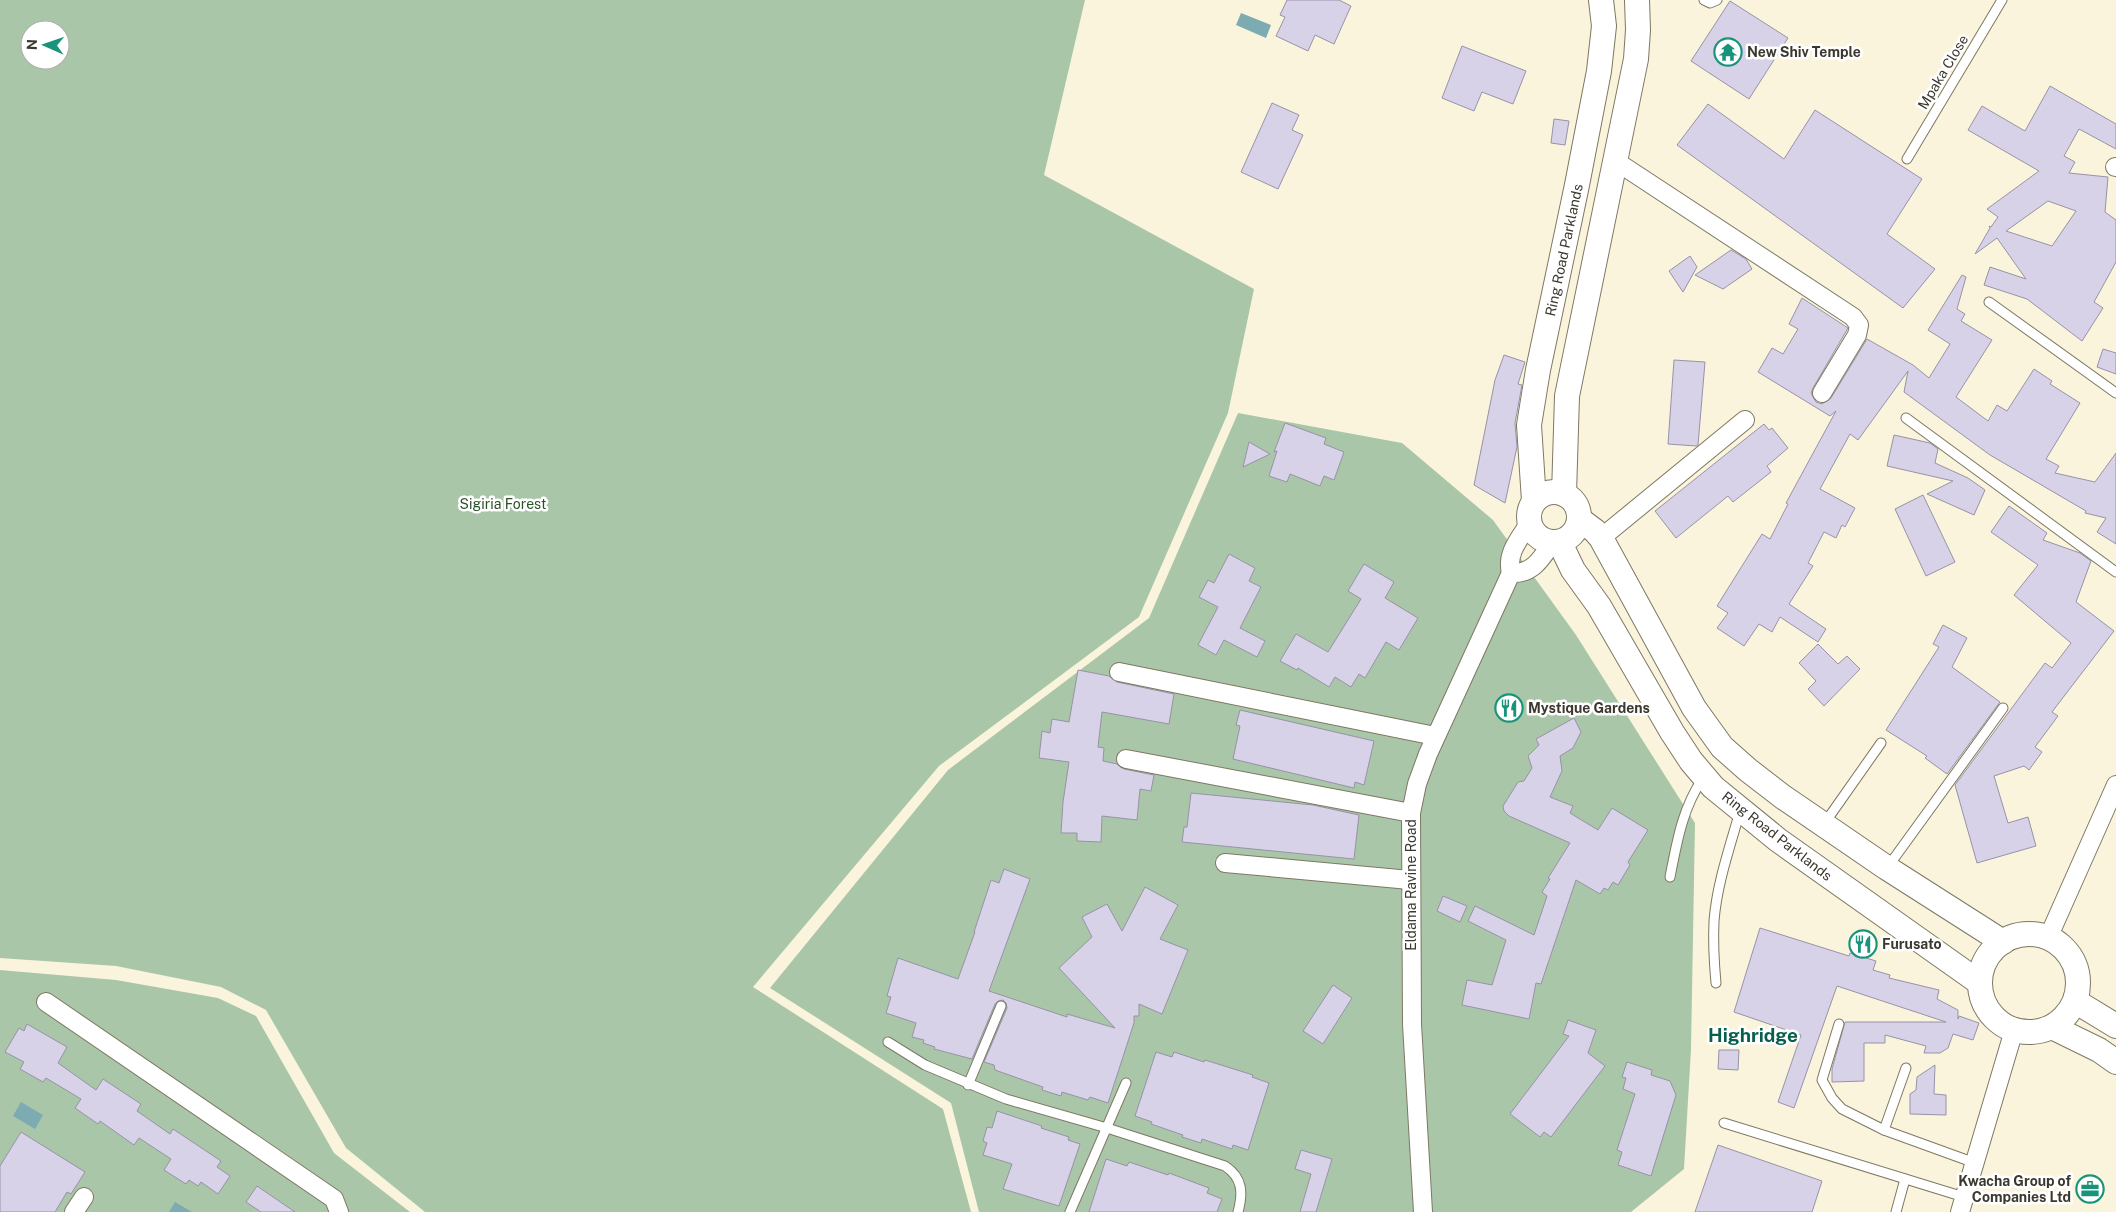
<svg xmlns="http://www.w3.org/2000/svg" width="2116" height="1212" font-family="'Public Sans',sans-serif">
	<rect width="100%" height="100%" fill="#fbf4dd"/>
	<!-- forest -->
	<g fill="#aac6a8" fill-rule="evenodd">
		<path d="M0 0H1085L1044 175 1254 289 1228 413 1139 617 939 766 753 987 943 1109 971 1212H425L346 1148 266 1010 221 987 116 966 0 958ZM30 30H60V60H30Z"/>
		<path d="M1238 413 1402 443 1493 520 1576 635 1695 823 1691 1049 1684 1169 1631 1212H979L951 1103 770 988 948 770 1149 618Z"/>
		<path d="M0 970 116 980 218 998 256 1016 334 1153 410 1212H0Z"/>
	</g>
	<!-- water -->
	<g fill="#7cabb2">
		<path d="M1241 13 1271 25 1266 38 1236 25Z"/>
		<path d="M21 1102 43 1115 35 1129 13 1116Z"/>
		<path d="M175 1202 192 1212H169Z"/>
	</g>
	<!-- building -->
	<g fill="#d8d2e9" stroke="#9792a7" fill-rule="evenodd">
		<path d="M1287 0H1339L1351 6 1334 44 1315 35 1308 51 1276 36 1285 17 1280 15Z"/>
		<path d="M1730 1 1788 38 1749 99 1691 61Z"/>
		<path d="M1462 46 1526 71 1513 104 1482 92 1474 111 1442 98Z"/>
		<path d="M2050 86 2116 124V149L2079 129 2064 156 2075 162 2069 173 2108 177 2105 212 2116 220V262L2094 302 2103 308 2082 341 2027 299 1984 285 1990 267 2026 279 1997 238 1975 254 1990 228 1989 226 1991 227 1998 217 1987 209 2039 171 1968 130 1982 106 2025 131ZM2048 201 2076 211 2052 246 2006 231Z"/>
		<path d="M1272 103 1299 115 1292 130 1303 135 1278 189 1241 172Z"/>
		<path d="M1708 104 1784 159 1815 110 1922 179 1887 234 1935 269 1903 308 1677 145Z"/>
		<path d="M1554 119 1569 121 1565 145 1551 143Z"/>
		<path d="M1731 250 1746 259 1752 269 1723 289 1695 275Z"/>
		<path d="M1690 256 1697 267 1683 292 1669 271Z"/>
		<path d="M1962 275 1966 277 1957 309 1965 314 1961 321 1992 340 1956 397 1988 421 1997 405 2007 411 2034 369 2052 381 2050 384 2080 403 2046 459 2059 466 2055 473 2095 482 2116 453V544L2097 532 2106 518 2085 513 2086 511 1990 455 1904 392 1908 371 1858 440 1850 434 1820 489 1855 508 1845 527 1842 525 1836 538 1824 532 1808 563 1813 566 1789 604 1826 629 1818 642 1780 617 1772 632 1759 624 1744 646 1717 628 1728 613 1717 606 1762 534 1770 539 1788 504 1786 503 1836 411 1830 416 1758 372 1772 348 1783 354 1798 329 1789 324 1802 298 1848 328 1813 388 1811 393 1816 402 1822 404 1831 398 1867 339 1913 365 1929 378 1950 344 1928 330Z"/>
		<path d="M2103 349 2116 353V374L2097 367Z"/>
		<path d="M1504 355 1525 362 1518 384 1522 385 1515 423 1517 447 1505 503 1474 485 1495 380Z"/>
		<path d="M1674 360 1705 362 1698 445 1696 446 1668 444Z"/>
		<path d="M1285 423 1326 438 1324 444 1344 452 1334 480 1324 476 1320 486 1290 474 1287 482 1269 476 1277 451 1274 452Z"/>
		<path d="M1764 424 1769 430 1772 428 1788 448 1767 466 1771 472 1733 502 1728 496 1676 538 1655 511Z"/>
		<path d="M1894 435 1930 443 1938 449 1935 463 1968 478 1985 490 1974 515 1927 494 1953 481 1887 466Z"/>
		<path d="M1249 442 1270 454 1243 467Z"/>
		<path d="M1923 495 1955 562 1926 576 1895 509Z"/>
		<path d="M2009 506 2047 533 2043 540 2080 553 2091 561 2076 602 2114 631 2052 712 2058 716 2035 747 2042 752 2029 770 2024 766 1994 776 2008 823 2028 817 2036 846 1977 863 1955 785 2045 663 2052 668 2071 643 2014 595 2038 565 1991 532Z"/>
		<path d="M1229 554 1255 568 1249 581 1261 587 1240 628 1265 641 1257 657 1224 640 1216 655 1198 645 1218 607 1199 597 1208 580 1214 583Z"/>
		<path d="M1364 564 1394 582 1385 598 1418 618 1399 650 1386 642 1365 678 1359 674 1351 687 1335 677 1329 687 1298 668 1297 670 1280 661 1296 634 1328 652 1361 599 1348 591Z"/>
		<path d="M1943 625 1967 638 1952 667 2000 702 1947 774 1925 758 1927 756 1886 730 1939 647 1933 644Z"/>
		<path d="M1818 644 1838 664 1847 656 1860 669 1824 706 1808 689 1816 681 1799 663Z"/>
		<path d="M1078 670 1109 676 1117 682 1174 694 1169 724 1102 712 1098 747 1104 748 1103 761 1117 764 1124 769 1154 775 1151 791 1140 789 1137 820 1102 816 1101 842 1077 841V833H1061L1063 802 1069 762 1039 758 1042 731 1050 733 1052 719 1069 722Z"/>
		<path d="M1240 710 1374 741 1364 785 1355 782 1354 788 1233 759 1240 726 1236 725Z"/>
		<path d="M1574 718 1581 732 1573 748 1560 756 1562 771 1550 797 1573 806 1570 813 1598 830 1612 808 1648 830 1628 862 1630 865 1618 885 1613 882 1608 890 1604 888 1600 894 1576 880 1541 984 1536 983 1529 1019 1462 1005 1467 980 1492 985 1506 940 1468 921 1475 906 1534 935 1547 896 1542 892 1550 879 1548 878 1570 843 1509 816 1504 811 1503 806 1518 782 1524 781 1532 768 1528 756 1539 745 1536 739Z"/>
		<path d="M1191 793 1313 805 1359 815 1354 859 1182 842 1184 827H1187Z"/>
		<path d="M1004 869 1030 879 989 991 1067 1017V1014L1115 1028 1059 968 1092 937 1082 917 1107 904 1122 931 1145 887 1178 905 1160 939 1188 950 1162 1014 1139 1004V1016H1134V1023L1108 1103 1090 1097 1088 1100 1062 1092 1061 1096 1042 1090 1043 1087 995 1070 994 1065 984 1062 1007 1008 1006 1003 1003 1000 998 1001 995 1004 972 1059 934 1049 935 1047 923 1043 924 1040 912 1037 916 1023 886 1013 891 997 887 996 898 958 958 979 975 932H974L991 880 999 883Z"/>
		<path d="M1443 896 1467 906 1460 922 1437 911Z"/>
		<path d="M1760 928 1849 956 1850 953 1876 961 1873 970 1890 975 1889 978 1939 990 1937 999 1958 1010V1019L1959 1016 1979 1023 1973 1040 1953 1034 1948 1048 1940 1053H1924L1926 1046 1885 1035V1043H1864V1081L1832 1082V1069L1845 1022H1946L1837 986 1794 1108 1778 1102 1801 1035 1734 1012Z"/>
		<path d="M1333 985 1352 998 1323 1044 1303 1031Z"/>
		<path d="M1568 1020 1596 1030 1588 1053 1605 1066 1551 1137 1544 1132 1540 1137 1510 1114 1569 1036 1563 1034Z"/>
		<path d="M27 1024 67 1047 58 1063 96 1090 103 1079 141 1104 137 1111 170 1134 173 1129 221 1161 217 1167 230 1176 218 1194 201 1182 198 1186 189 1180 186 1184 164 1170 171 1159 139 1138 134 1145 100 1121 98 1124 75 1108 81 1099 46 1078 43 1082 20 1069 24 1062 5 1052 19 1028 24 1031Z"/>
		<path d="M1719 1050H1739L1738 1070 1718 1069Z"/>
		<path d="M1156 1052 1172 1057 1174 1052 1204 1062 1205 1060 1253 1075 1252 1077 1269 1083 1248 1150 1233 1145 1232 1149 1202 1139 1201 1143 1182 1137 1183 1135 1151 1124 1152 1122 1135 1116Z"/>
		<path d="M1627 1062 1652 1070 1651 1075 1670 1081 1676 1095 1651 1176 1618 1165 1622 1152 1617 1150 1635 1094 1623 1089 1626 1078 1622 1077Z"/>
		<path d="M1935 1065 1934 1094 1946 1095V1115L1910 1114V1094L1916 1090 1917 1077Z"/>
		<path d="M997 1111 1042 1126 1041 1128 1069 1137 1068 1140 1080 1144 1059 1206 1003 1189 1012 1164 983 1155 987 1143 983 1141 987 1127 992 1128Z"/>
		<path d="M21 1132 85 1172 71 1194 67 1192 55 1212H0V1166Z"/>
		<path d="M1718 1145 1822 1181 1812 1212H1695Z"/>
		<path d="M1301 1150 1332 1159 1316 1212H1300L1311 1174 1295 1169Z"/>
		<path d="M1106 1159 1127 1166 1129 1162 1168 1175 1169 1173 1209 1188 1207 1193 1222 1199 1217 1212H1089Z"/>
		<path d="M257 1186 295 1212H261L246 1202Z"/>
	</g>
	<g fill="none" stroke-linecap="round" stroke-linejoin="round">
		<!-- lane casing -->
		<g stroke="#7e7863" stroke-width="11">
			<g id="lane">
				<path d="M1704 0 1710 3 1717 0"/>
				<path d="M1907 159 2002 0"/>
				<path d="M1989 302 2116 393"/>
				<path d="M1906 418 2116 572"/>
				<path d="M1824 824 1881 743"/>
				<path d="M1887 868 2003 708"/>
				<path d="M1670 877C1677 842 1682 809 1703 778"/>
				<path d="M1716 983C1714 962 1713 942 1714 921 1717 883 1730 847 1740 811"/>
				<path d="M1839 1024 1822 1080 1832 1098 1842 1109 1884 1130 1975 1163"/>
				<path d="M888 1042 925 1065 1006 1099 1107 1128 1225 1166C1243 1178 1243 1193 1238 1212"/>
				<path d="M968 1085 1001 1006"/>
				<path d="M1724 1123 1964 1197"/>
				<path d="M1884 1130 1906 1068"/>
				<path d="M1070 1212 1126 1083"/>
				<path d="M1896 1212 1905 1179"/>
			</g>
		</g>
		<!-- street casing -->
		<g stroke="#7e7863" stroke-width="20">
			<g id="street">
				<path d="M1614 160 1853 317 1859 325 1857 335 1822 393"/>
				<path d="M2115 167H2116"/>
				<path d="M1601 538 1745 420"/>
				<path d="M1511 573C1506 554 1519 539 1529 524"/>
				<path d="M1511 573C1533 574 1541 559 1552 543"/>
				<path d="M1119 672 1435 736"/>
				<path d="M1126 759 1411 813"/>
				<path d="M1225 863 1410 880"/>
				<path d="M2048 938 2116 785"/>
				<path d="M46 1002 334 1199 339 1212"/>
				<path d="M74 1212 84 1197"/>
				<path d="M1423 1212 1412 1024 1411 813 1417 784 1428 754 1511 573"/>
				<path d="M1960 1212 2014 1030"/>
			</g>
		</g>
		<!-- secondary casing -->
		<g stroke="#7e7863" stroke-width="26">
			<g id="secondary">
				<circle cx="1554" cy="517" r="25"/>
				<path d="M1564 494 1567 396 1636 59 1638 30 1637 0"/>
				<path d="M1534 501 1529 425 1538 370 1577 185 1599 71 1604 26 1601 0"/>
				<path d="M1579 519 1595 531 1601 538 1694 708 1722 747 1748 770 1783 797 1887 868 2003 942"/>
				<path d="M1560 543 1573 570 1599 606 1672 732 1691 761 1713 787 1778 840 1980 983"/>
				<circle cx="2029" cy="983" r="49"/>
				<path d="M2075 1001 2116 1026"/>
				<path d="M2052 1027 2099 1050 2116 1062"/>
			</g>
		</g>
		<!-- lane -->
		<use href="#lane" stroke="#fff" stroke-width="9"/>
		<!-- street -->
		<use href="#street" stroke="#fff" stroke-width="18"/>
		<!-- secondary -->
		<use href="#secondary" stroke="#fff" stroke-width="24"/>
	</g>
	<!-- icons -->
	<defs>
		<g id="temple-ring" transform="scale(1.4375)"><circle r="9.5" fill="#fff" stroke="#19947a" stroke-width="1.5"/><path d="M0-6L5-2H3V0L6.5 2.5H4V6H1.5V3h-3V6H-4V2.5H-6.5L-3 0V-2H-5Z" fill="#19947a"/></g>
		<g id="restaurant-ring" transform="scale(1.4375)"><circle r="9.5" fill="#fff" stroke="#19947a" stroke-width="1.5"/><path d="M-5-6h1v4h1v-4h1v4h1v-4h1v5L-1.5 .5V6h-2V.5L-5-1ZM5-6V6H3V1.5H1.5Q1.5-4 5-6Z" fill="#19947a"/></g>
		<g id="office-ring" transform="scale(1.4375)"><circle r="9.5" fill="#fff" stroke="#19947a" stroke-width="1.5"/><path d="M-6-3h4V-5.5h4V-3h4V5H-6ZM-1-4.5V-3h2v-1.5ZM-6 0V1H6V0Z" fill="#19947a"/></g>
	</defs>
	<g fill-rule="evenodd">
		<use href="#temple-ring" x="1728" y="52"/>
		<use href="#restaurant-ring" x="1509" y="708"/>
		<use href="#restaurant-ring" x="1863" y="944"/>
		<use href="#office-ring" x="2090" y="1189"/>
	</g>
	<g text-anchor="middle" dominant-baseline="central" stroke-width="5" stroke-linejoin="round" paint-order="stroke">
		<!-- poi labels -->
		<g font-size="14" font-weight="bold" fill="#3b382f" stroke="#fff" text-anchor="start">
			<text x="1747" y="52">New Shiv Temple</text>
			<text x="1528" y="708">Mystique Gardens</text>
			<text x="1882" y="944">Furusato</text>
			<text x="2071" y="1181" text-anchor="end">Kwacha Group of<tspan x="2071" dy="16">Companies Ltd</tspan></text>
		</g>
		<!-- street labels -->
		<g font-size="14" fill="#3b382f" stroke="#fff">
			<text transform="translate(1943 72) rotate(-59)">Mpaka Close</text>
			<text transform="translate(1564 250) rotate(-78)">Ring Road Parklands</text>
			<text transform="translate(1777 836) rotate(38)">Ring Road Parklands</text>
			<text transform="translate(1411 885) rotate(-90)">Eldama Ravine Road</text>
		</g>
		<!-- park labels -->
		<g font-size="14" fill="#295027" stroke="#fff">
			<text x="503" y="504">Sigiria Forest</text>
		</g>
		<!-- district labels -->
		<g font-size="19" font-weight="bold" fill="#095f4e" stroke="#fff">
			<text x="1753" y="1035">Highridge</text>
		</g>
	</g>
	<!-- north arrow -->
	<g transform="translate(45 45) rotate(272)"><circle r="24" fill="#ffffff" stroke="#b1afac"/>
	<path d="M0-4L9 19L0 12L-9 19Z" fill="#19947a"/>
	<text y="-8" font-size="14" font-weight="bold" text-anchor="middle" fill="#3b382f">N</text>
	</g>
</svg>
